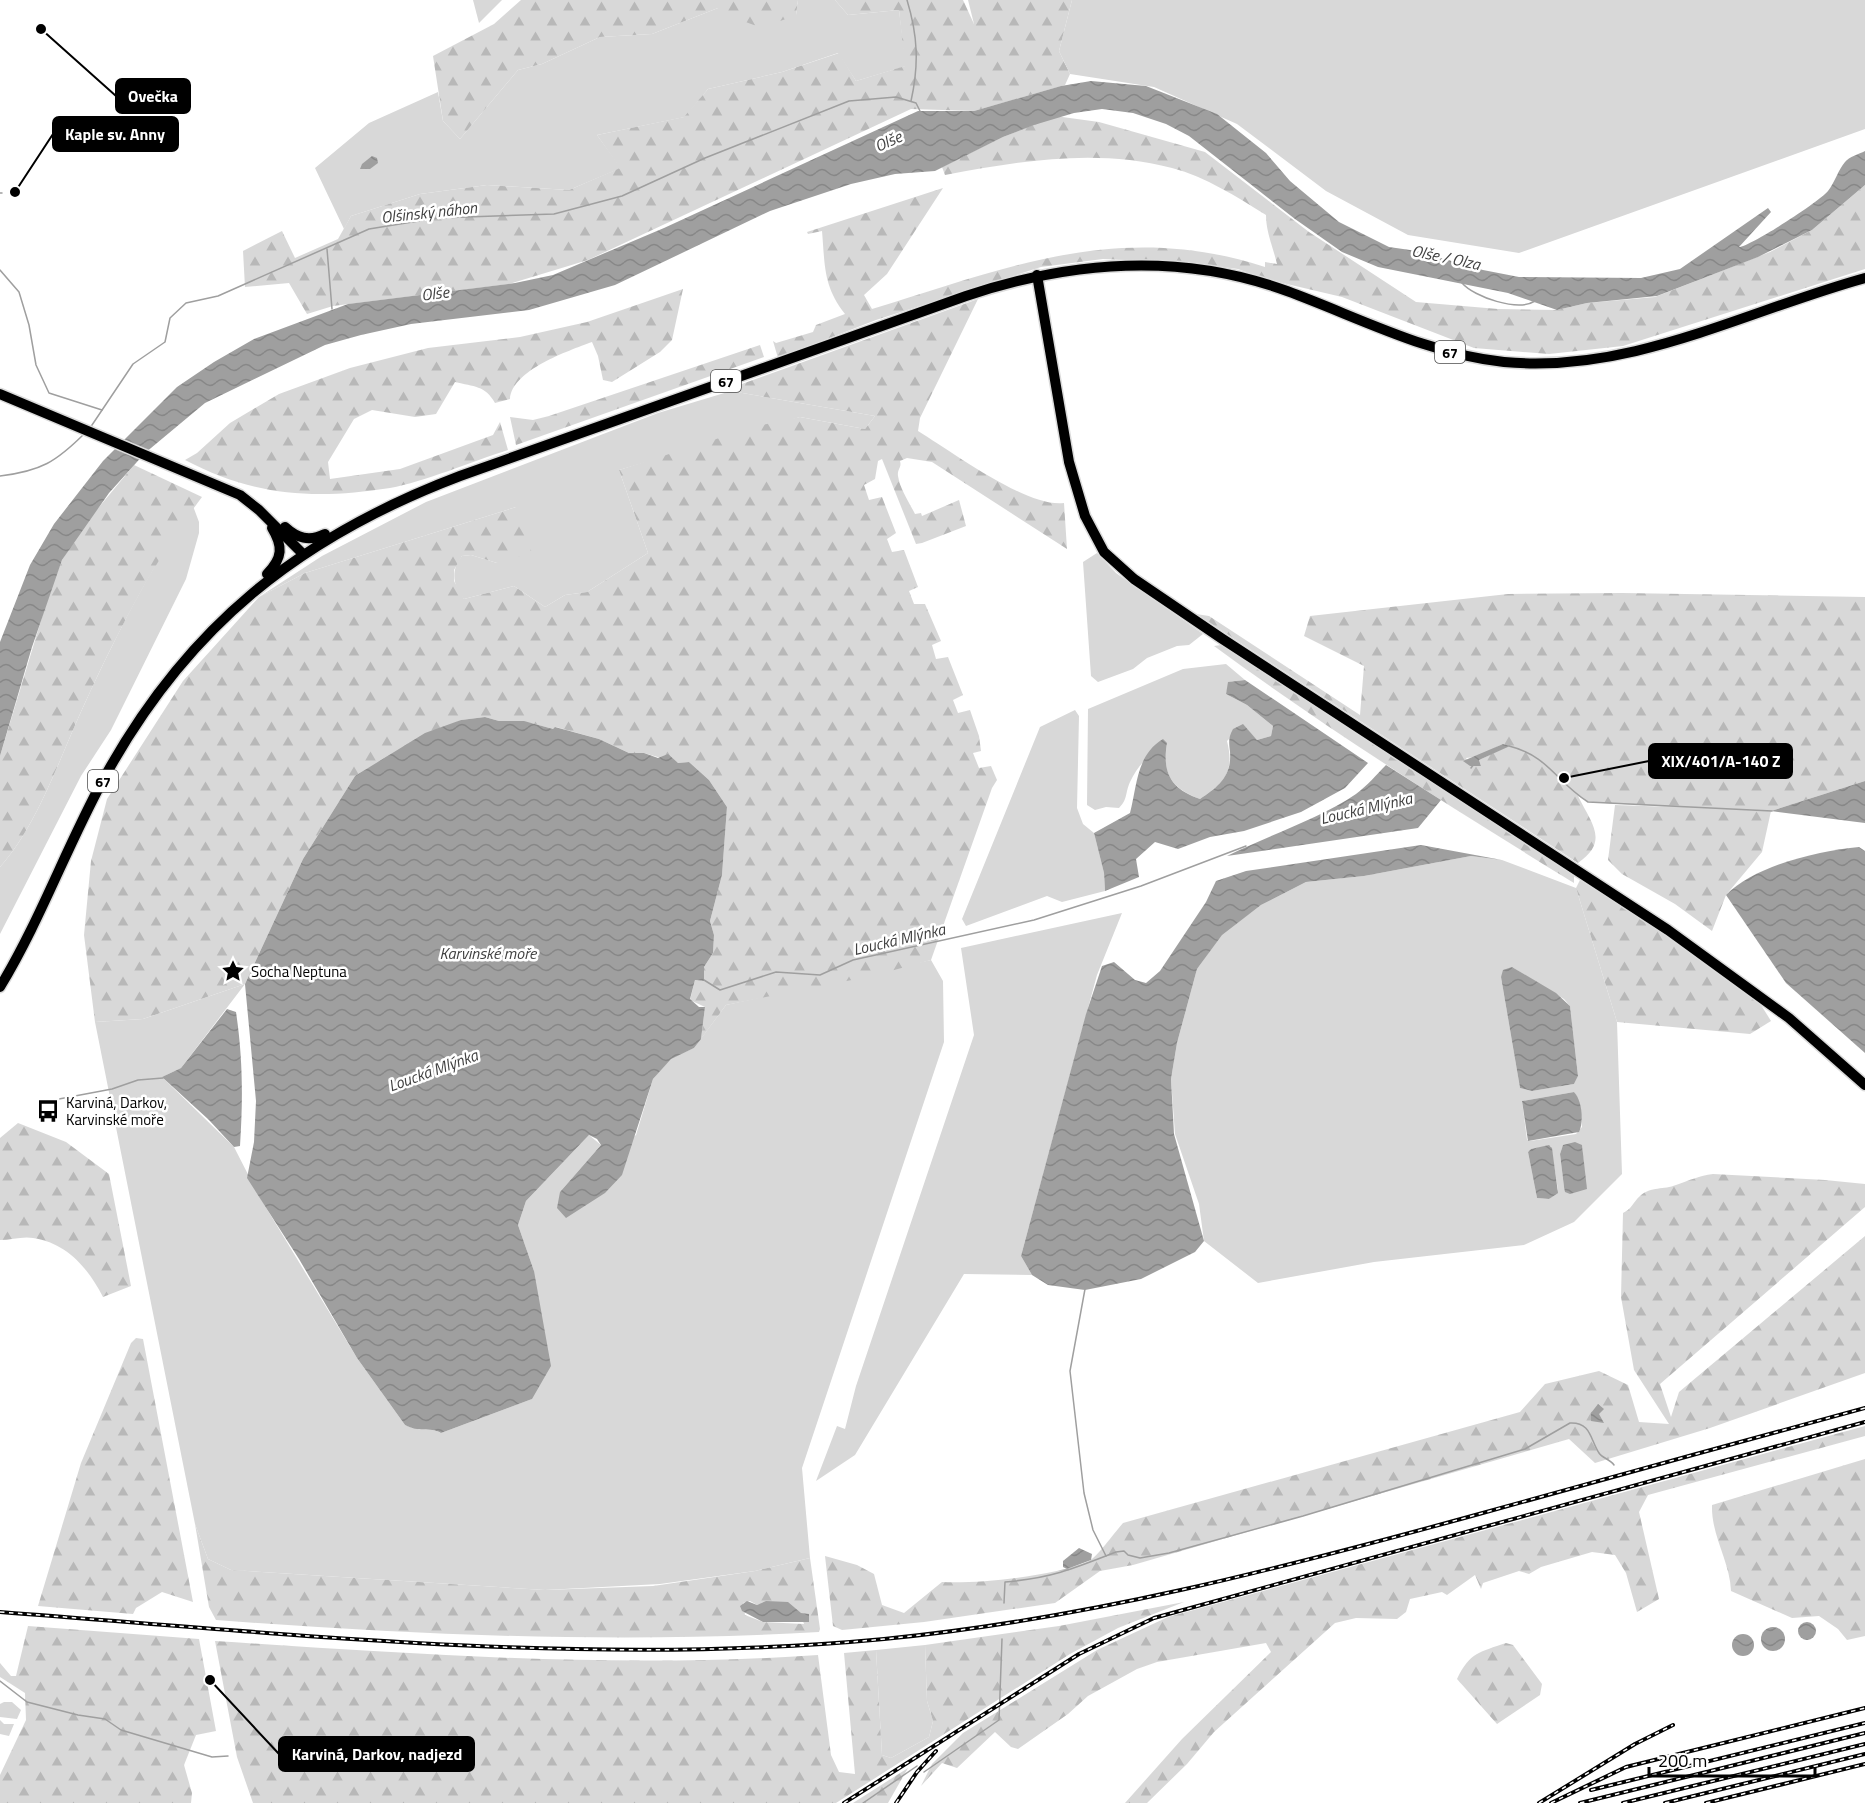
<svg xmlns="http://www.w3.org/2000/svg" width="1865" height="1803" font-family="'Titillium Web',sans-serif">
	<defs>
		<pattern id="forest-firs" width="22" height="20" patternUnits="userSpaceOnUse" patternTransform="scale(1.5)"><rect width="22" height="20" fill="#d8d8d8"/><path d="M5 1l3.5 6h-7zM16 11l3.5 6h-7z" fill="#b8b8b8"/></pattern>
		<pattern id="water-waves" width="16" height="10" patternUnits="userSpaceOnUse" patternTransform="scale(1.5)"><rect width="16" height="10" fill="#9f9f9f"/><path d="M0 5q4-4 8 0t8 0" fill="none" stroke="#878787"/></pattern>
	</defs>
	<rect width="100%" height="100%" fill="#fff"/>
	<!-- grass -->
	<g fill="#d8d8d8" fill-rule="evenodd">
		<path d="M473 0H502L479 23Z"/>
		<path d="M718 0H724V14L796 15 798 0H835L848 15 899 10 906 66 856 81 838 53 782 72 708 89 685 117 597 135 621 168 569 190 487 185 420 194 351 216 344 229 315 168 369 123 438 92 443 121 460 139 518 70 542 64 600 37 652 34 718 8Z"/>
		<path d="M1072 0H1865V129L1519 253 1408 235 1326 191 1237 124 1154 87 1070 74 1059 51Z"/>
		<path d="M731 391 875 416 865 429 800 417 619 470 648 553 587 592 565 595 545 607 514 586 464 599C452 585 451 569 462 556L471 555 497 563 516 507 305 573 259 597 322 556 426 502 658 413Z"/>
		<path d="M193 506 199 522V533L186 579 111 730 81 776 0 934V867C36 827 58 763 80 714 112 643 148 571 193 506Z"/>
		<path d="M1097 553 1116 573 1203 634 1189 645 1177 646 1147 658 1133 669 1098 682 1091 676 1083 562Z"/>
		<path d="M1226 664 1245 680 1229 682 1226 694 1247 705 1273 726 1271 736 1257 740 1243 725 1227 741C1235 772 1224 783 1200 799 1171 788 1162 774 1167 743 1150 754 1139 763 1130 782 1125 793 1128 799 1119 808L1106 807 1095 810 1087 805 1088 709 1183 669Z"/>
		<path d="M1075 710 1079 716 1077 808 1083 824 1094 833 1104 873 1105 891 1062 902 1047 896 966 926 962 919 1040 727Z"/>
		<path d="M1471 856 1502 860 1576 888 1617 1022 1622 1174 1574 1222 1524 1245 1374 1262 1258 1283 1204 1241 1199 1204 1175 1134 1171 1079 1177 1043 1197 969 1222 934 1261 905 1306 882 1364 876ZM1512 967 1564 999 1570 1006 1578 1076 1574 1084 1532 1091 1520 1088 1501 977ZM1574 1092C1581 1103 1581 1115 1582 1127L1576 1134 1530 1141 1527 1140 1522 1101ZM1563 1145H1582L1586 1189 1564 1187 1560 1154ZM1551 1146 1558 1190 1549 1199 1537 1198 1528 1152 1531 1149Z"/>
		<path d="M1122 913 1097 975 1021 1256 1032 1275 964 1274 855 1455 816 1481 837 1426 845 1429 856 1386 974 1035 961 948Z"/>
		<path d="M931 960 943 981 944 1042 802 1468 810 1558 755 1571 660 1584 545 1590 231 1570 208 1559 195 1524 95 1022 143 1019 245 984 181 1068 162 1077 234 1147 259 1196 357 1358 405 1425C418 1432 429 1426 441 1433L532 1399 534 1271 518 1225 526 1201 589 1135 601 1145 560 1192 636 1135 653 1079 671 1058 694 1048 726 1005Z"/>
		<path d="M925 1645 927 1701 933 1721 929 1737 891 1758 882 1755 876 1650Z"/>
		<path d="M4 1702H12L21 1710 17 1719 0 1717V1704Z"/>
		<path d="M0 1720 4 1724H14L9 1736 0 1734Z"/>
	</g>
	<!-- forest -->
	<g fill="url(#forest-firs)" fill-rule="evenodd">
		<path d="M521 0H718V8L652 34 600 37 542 64 518 70 460 139 443 121 433 56 494 24Z"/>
		<path d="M724 0H798L796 15 762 28 724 14Z"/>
		<path d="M835 0H963L974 24 968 0H1072L1059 51 1070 74 1065 85 974 111 911 109 588 260 509 284 333 306 307 314 289 283 245 287 243 251 282 231 295 258 338 239 351 216 420 194 487 185 569 190 620 168 597 135 684 117 708 89 782 72 839 53 856 81 905 66 899 10 848 15Z"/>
		<path d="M1055 116 1099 122 1205 152 1309 232 1416 302 1498 309 1557 310 1587 303 1655 297 1770 252 1812 230 1865 185V269L1623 346 1549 354 1474 348 1342 297 1262 278 1238 269 1193 263 1103 259 1041 267 876 320 778 358 773 341 776 343 813 332 816 325 845 314C823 286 825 265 822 231L808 234 807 232 943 188 887 274 864 295 872 309C1008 267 1121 220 1265 267V262L1277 264C1273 247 1266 232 1266 215 1237 197 1206 177 1172 168 1095 148 1021 161 945 175L942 167 1003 137Z"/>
		<path d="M683 289 672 340 660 352 612 382 603 380 598 356 592 342C568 351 512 370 510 399L495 403C485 385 474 387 455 382L436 414 415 417 372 410 354 419 328 462 330 479 400 469 493 435 500 422 508 450C473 461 424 482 390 488 314 500 253 496 185 460L197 453 230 423 279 394 350 368 428 348 520 337 587 322Z"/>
		<path d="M978 299 920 418 918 431C951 451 1027 508 1064 503L1067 549 932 462 907 458 900 461C902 468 897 469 898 476 900 489 909 502 915 514L921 513 922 516 959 500 966 526 922 543 916 544 882 459 878 461 875 479 864 485 869 500 882 497 896 533 887 539 892 552 904 550 918 587 909 591 914 604H925L941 641 932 645 936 659 948 657 963 695 953 700 958 713 970 710 979 736 981 751 973 753 979 768 991 766 997 780 992 788 931 960 872 976 726 1005 701 1039 705 1007 690 1000 695 980 702 981 704 967 713 953 714 935 710 921 722 875 727 807 709 780 689 762 678 763 644 753H629L599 739 556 727 553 729 531 723 499 721 485 717 461 720 404 748 355 776 303 859 245 984 143 1019 95 1022 84 935 91 861 107 799 183 681 259 597 305 573 516 507 532 553 497 563 471 555 462 556 454 570V581L464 599 514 586 545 607 565 595 587 592 648 553 619 470 757 426 800 417 865 429 875 416 725 390Z"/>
		<path d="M760 345 764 357 516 445 510 417 533 420 549 416Z"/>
		<path d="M134 465 202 497C152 563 114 639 80 714 58 763 36 827 0 867V756L49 594 62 560 85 524Z"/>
		<path d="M1622 593 1865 597V781L1771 811 1762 852 1726 895 1712 931 1675 904 1622 874 1608 860 1615 805 1673 807 1588 802 1578 796C1591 823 1610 841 1578 863L1196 614 1209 616 1360 715 1364 666 1304 636 1310 616 1508 594ZM1503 744 1508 746 1479 760 1481 766H1470L1466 758C1477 758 1492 749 1503 744Z"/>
		<path d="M1221 645 1562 867 1574 876V883C1452 808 1330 731 1214 646Z"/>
		<path d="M1580 880 1658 929 1761 1005 1771 1021 1750 1034 1617 1022 1576 888Z"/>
		<path d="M18 1123 66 1142 109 1174 131 1286 103 1297C88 1268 67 1243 33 1238 23 1236 11 1240 0 1240V1138Z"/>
		<path d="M1713 1174 1825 1180 1865 1184V1207L1660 1384 1671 1417 1679 1392 1865 1236V1373L1710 1428 1595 1463 1569 1439 1133 1565 1100 1571 1055 1603 924 1622 842 1630 833 1626 825 1556 857 1565 874 1574 882 1605 904 1613 942 1582C979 1584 1055 1576 1089 1561 1097 1557 1115 1532 1123 1523L1520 1412 1545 1384 1599 1371 1628 1385 1639 1422 1669 1424 1634 1370 1621 1297 1623 1213C1632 1209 1633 1202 1640 1196 1651 1186 1664 1190 1676 1185 1690 1180 1699 1176 1713 1174Z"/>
		<path d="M136 1338 143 1339 193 1602 162 1592 136 1608 133 1614 38 1606 81 1463 131 1343Z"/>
		<path d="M1865 1426V1436L1648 1495 1639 1512 1659 1599 1637 1612 1626 1573 1615 1555 1592 1552 1541 1567 1529 1574 1519 1571 1483 1583 1481 1589 1475 1575 1447 1595 1442 1592 1410 1599 1406 1612 1397 1619 1356 1618 1335 1623 1214 1732 1187 1764 1147 1803H1125L1182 1739 1271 1652 1266 1643 1157 1662 1137 1669 1088 1696 1068 1714 1018 1749 1011 1747 995 1732 957 1768 942 1763 921 1786 932 1764 963 1733 1097 1650 1168 1617Z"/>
		<path d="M1865 1459V1636L1847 1640 1838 1629 1819 1616 1792 1618 1731 1591C1730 1561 1711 1536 1712 1505Z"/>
		<path d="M195 1524 208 1559 231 1570 545 1590 653 1586 755 1571 810 1558 820 1629 819 1632C618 1644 417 1635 216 1620L209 1607ZM750 1601 757 1605C777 1599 798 1601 804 1624L763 1622 745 1615 743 1603Z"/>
		<path d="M1184 1602 1118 1628 1070 1654 836 1803H253L237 1757 215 1641C416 1654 617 1669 818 1655L831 1755 839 1772 855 1774 844 1653 876 1650 882 1755 891 1758 929 1737 933 1721 927 1701 925 1645 1059 1626Z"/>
		<path d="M28 1626 199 1639 216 1731 196 1735 184 1765 192 1793 191 1803H0V1775L26 1720 25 1693 0 1677V1663L11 1676H16Z"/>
		<path d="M1506 1643 1513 1645 1542 1684 1540 1695 1497 1724 1457 1679C1470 1652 1480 1652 1506 1643Z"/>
		<path d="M908 1768 888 1803H853Z"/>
	</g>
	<!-- water -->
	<g fill="url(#water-waves)">
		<path d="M1091 81 1146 86 1217 114 1266 153 1290 181 1339 222 1389 247 1417 251 1483 270 1519 277 1641 278 1680 269 1768 208 1771 212 1739 247C1751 246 1819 202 1828 191 1835 182 1838 170 1845 162 1849 157 1859 154 1865 151V185L1812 230 1758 257 1657 296 1587 303 1557 310 1508 293 1378 267 1342 252 1295 219 1189 136 1166 124 1133 113 1102 109 1074 113 1034 125 1003 137 935 171 895 174 851 184 770 211 615 285 529 310 411 324 361 335 325 345 205 403 145 453 109 493 62 560 32 647 0 756V642L30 565 54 524 103 461 177 387 214 362 254 339 348 304 515 283 553 275 664 228 918 111H974L1061 86Z"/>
		<path d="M372 156 377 158 378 163 370 169H360L362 164Z"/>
		<path d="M1245 680 1368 763 1345 788 1301 812 1244 831 1210 837 1178 849 1155 842 1136 859 1139 877 1105 891 1104 873 1094 833 1130 813C1137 787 1136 755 1163 739L1167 743C1162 773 1171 789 1200 799 1218 787 1232 776 1230 752 1229 742 1228 738 1233 729L1243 724 1257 740 1271 736 1273 726 1247 705 1226 694 1228 682Z"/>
		<path d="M485 717 499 721H524L553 729 555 727 599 739 629 753H644L658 758 668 754 678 763 689 762 709 780 727 807 722 875 710 921 714 935 713 953 704 967V981L695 980 690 999 699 1007H705L701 1039 694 1048 671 1059 653 1079 622 1175 605 1193 566 1218 557 1208 560 1192 601 1145 597 1139 589 1135 526 1201 518 1225 534 1271 551 1366 532 1399 441 1433C429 1426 419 1433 405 1425L357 1358 299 1259 247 1178 254 1142 256 1101 245 984 303 859 355 776 425 733 461 720Z"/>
		<path d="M1503 744 1510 746 1479 760 1481 766H1470L1463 761Z"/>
		<path d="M1386 765 1441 800 1418 828 1227 856C1269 835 1319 819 1356 794 1367 786 1377 774 1386 765Z"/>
		<path d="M1865 781V823L1771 811Z"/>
		<path d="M1421 845 1502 860 1471 856 1364 876 1306 882 1261 905 1222 935 1197 969 1177 1043 1171 1079 1174 1134 1204 1241 1195 1252 1141 1279 1085 1290 1048 1285 1032 1275 1021 1256 1086 1014 1102 966 1114 962 1135 980 1146 983 1160 971 1206 902 1216 881 1246 871Z"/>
		<path d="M1859 847 1865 851V1053L1786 983 1726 895C1756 865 1818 851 1859 847Z"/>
		<path d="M1512 967 1556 993 1570 1006 1578 1076 1574 1084 1532 1091 1520 1088 1501 977 1503 970Z"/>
		<path d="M227 1009 236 1012C243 1059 243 1099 240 1146L234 1147 209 1120 162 1077 181 1068Z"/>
		<path d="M1574 1092C1582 1100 1584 1122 1579 1132L1528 1141 1522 1101Z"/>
		<path d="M1575 1142 1582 1145 1587 1189 1570 1194 1565 1192 1564 1187 1560 1154 1563 1145Z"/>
		<path d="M1549 1145 1552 1148 1558 1193 1549 1199 1537 1198 1528 1152 1531 1149Z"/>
		<path d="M1598 1404 1604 1409 1599 1414 1604 1423 1591 1421V1413Z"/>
		<path d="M1079 1548 1092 1554 1091 1560 1067 1569 1063 1567V1561Z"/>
		<path d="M747 1601 757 1605 766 1601 788 1602 801 1613 809 1614V1622H763L742 1611 740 1606Z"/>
		<circle cx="1807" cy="1631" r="9"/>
		<circle cx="1773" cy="1639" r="12"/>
		<circle cx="1743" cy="1645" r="11"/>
	</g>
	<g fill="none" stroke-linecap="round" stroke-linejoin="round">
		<!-- stream -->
		<g stroke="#9f9f9f" stroke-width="1.5">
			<path d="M907 0C918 36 919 65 911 101"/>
			<path d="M0 193H2"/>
			<path d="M327 249 332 309"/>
			<path d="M0 270 19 292 29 325 36 365 49 393 102 410"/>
			<path d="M1462 283C1474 297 1518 312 1535 301"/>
			<path d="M90 428 133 364 165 342 170 318 186 303 218 296 369 229 437 218 554 214 622 196 705 158 849 101 896 97 916 103 920 111"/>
			<path d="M0 476C41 471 56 462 85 433"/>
			<path d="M1509 746C1549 756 1556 782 1588 802L1772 811"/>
			<path d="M1471 768 1474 764"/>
			<path d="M704 980 720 990 776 972 820 975 853 960 1034 920 1141 886 1246 846"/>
			<path d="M43 1102 112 1089 138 1080 163 1078"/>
			<path d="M1085 1289 1070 1371 1084 1493 1093 1530 1106 1556"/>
			<path d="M1004 1603 1005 1582C1051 1578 1073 1569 1116 1552L1124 1551 1128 1555 1140 1558 1169 1553 1303 1516 1525 1449 1570 1423C1591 1422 1590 1439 1599 1453 1602 1458 1610 1459 1614 1465"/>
			<path d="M0 1681 27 1702 78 1715 105 1719 121 1730 212 1757 228 1756"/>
			<path d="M924 1772 999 1720 1002 1639"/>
			<path d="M863 1803 917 1766"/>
		</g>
		<!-- major casing -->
		<g stroke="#dbdbdb" stroke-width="13">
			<g id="major">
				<path d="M1037 275 1069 462 1085 516 1104 552 1134 579 1221 638 1668 930 1789 1018 1865 1085"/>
				<path d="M0 394 240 495 259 510 303 554"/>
				<path d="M285 527C297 538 309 542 325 534"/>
				<path d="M267 574C283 558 283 546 272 528"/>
				<path d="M0 987C40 921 66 848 103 780 186 627 299 537 460 476L966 296C1071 261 1181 252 1287 291 1358 317 1427 354 1504 362 1631 374 1745 311 1865 278"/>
			</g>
		</g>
		<!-- major -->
		<use href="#major" stroke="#000" stroke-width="10"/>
		<!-- rail casing -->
		<g stroke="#000" stroke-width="4">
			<g id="rail">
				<path d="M0 1612C294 1634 590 1667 884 1639 1087 1619 1283 1568 1479 1514 1608 1478 1736 1443 1865 1408"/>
				<path d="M1591 1790 1865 1723"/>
				<path d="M844 1803 1079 1654 1154 1618 1865 1422"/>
				<path d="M896 1803 917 1772 936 1751"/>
				<path d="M1539 1803 1635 1744 1673 1725"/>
				<path d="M1551 1803 1626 1767 1865 1708"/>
				<path d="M1580 1803 1865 1733"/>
				<path d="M1623 1803 1865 1744"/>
				<path d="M1665 1803 1865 1754"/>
				<path d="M1706 1803 1865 1764"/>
			</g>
		</g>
		<!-- rail -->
		<use href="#rail" stroke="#fff" stroke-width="1.5" stroke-dasharray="4.5" stroke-linecap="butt"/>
	</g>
	<!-- icons -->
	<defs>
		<g id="sight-bare" transform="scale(1.8)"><path d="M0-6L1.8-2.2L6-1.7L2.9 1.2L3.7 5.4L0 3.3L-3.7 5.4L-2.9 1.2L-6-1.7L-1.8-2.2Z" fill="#000" stroke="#fff" stroke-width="2.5" paint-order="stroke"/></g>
		<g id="bus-bare" transform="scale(1.8)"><path d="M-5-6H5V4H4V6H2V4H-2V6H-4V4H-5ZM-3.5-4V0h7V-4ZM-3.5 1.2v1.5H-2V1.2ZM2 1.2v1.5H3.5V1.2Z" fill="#000" stroke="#fff" stroke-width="2.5" paint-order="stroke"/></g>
	</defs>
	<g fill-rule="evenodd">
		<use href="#sight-bare" x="233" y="971"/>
		<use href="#bus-bare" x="48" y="1111"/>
	</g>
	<g text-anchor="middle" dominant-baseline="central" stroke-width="5" stroke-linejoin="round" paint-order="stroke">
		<!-- shield labels -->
		<g fill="#fff" stroke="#4c4c4c" stroke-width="1.5">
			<rect x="1435" y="341" width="30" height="22" rx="4.5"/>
			<rect x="711" y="370" width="30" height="22" rx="4.5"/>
			<rect x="88" y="770" width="30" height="22" rx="4.5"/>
		</g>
		<g font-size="14" font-weight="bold" fill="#000">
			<text x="1450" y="352">67</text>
			<text x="726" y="381">67</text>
			<text x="103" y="781">67</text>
		</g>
		<!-- poi labels -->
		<g font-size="15" fill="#000" stroke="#fff" text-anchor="start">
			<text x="251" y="971">Socha Neptuna</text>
			<text x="66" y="1102">Karviná, Darkov,<tspan x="66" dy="17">Karvinské moře</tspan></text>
		</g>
		<!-- water labels -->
		<g font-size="16" font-style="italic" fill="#404040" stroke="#fff">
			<text transform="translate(888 141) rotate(-25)">Olše</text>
			<text transform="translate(429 212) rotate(-6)">Olšinský náhon</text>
			<text transform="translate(1446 257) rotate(12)">Olše / Olza</text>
			<text transform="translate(435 293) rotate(-7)">Olše</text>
			<text transform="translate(1366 808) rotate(-13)">Loucká Mlýnka</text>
			<text transform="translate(899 939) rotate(-13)">Loucká Mlýnka</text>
			<text x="488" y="953">Karvinské moře</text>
			<text transform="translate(433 1070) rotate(-20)">Loucká Mlýnka</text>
		</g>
	</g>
	<!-- callouts -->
	<path fill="none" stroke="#000" stroke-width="2" d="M41 29L116 96M15 192L53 134M1564 778L1649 761M210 1680L279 1754"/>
	<g fill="#000" stroke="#fff" stroke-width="2">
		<circle cx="41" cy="29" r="6"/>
		<circle cx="15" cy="192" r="6"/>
		<circle cx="1564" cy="778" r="6"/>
		<circle cx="210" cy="1680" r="6"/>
	</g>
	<g fill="#000" stroke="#000" stroke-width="2">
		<rect x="116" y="79" width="74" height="34" rx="6"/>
		<rect x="53" y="117" width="125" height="34" rx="6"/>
		<rect x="1649" y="744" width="143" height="34" rx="6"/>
		<rect x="279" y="1737" width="195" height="34" rx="6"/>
	</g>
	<g font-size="16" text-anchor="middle" font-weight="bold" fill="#fff">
		<text x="153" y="102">Ovečka</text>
		<text x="115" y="140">Kaple sv. Anny</text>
		<text x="1721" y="767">XIX/401/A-140 Z</text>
		<text x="377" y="1760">Karviná, Darkov, nadjezd</text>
	</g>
	<!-- scale -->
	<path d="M1649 1767v9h166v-9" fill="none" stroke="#000000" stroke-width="3"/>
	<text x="1658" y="1767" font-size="18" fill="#000000" stroke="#ffffff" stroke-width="4.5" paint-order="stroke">200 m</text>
</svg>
